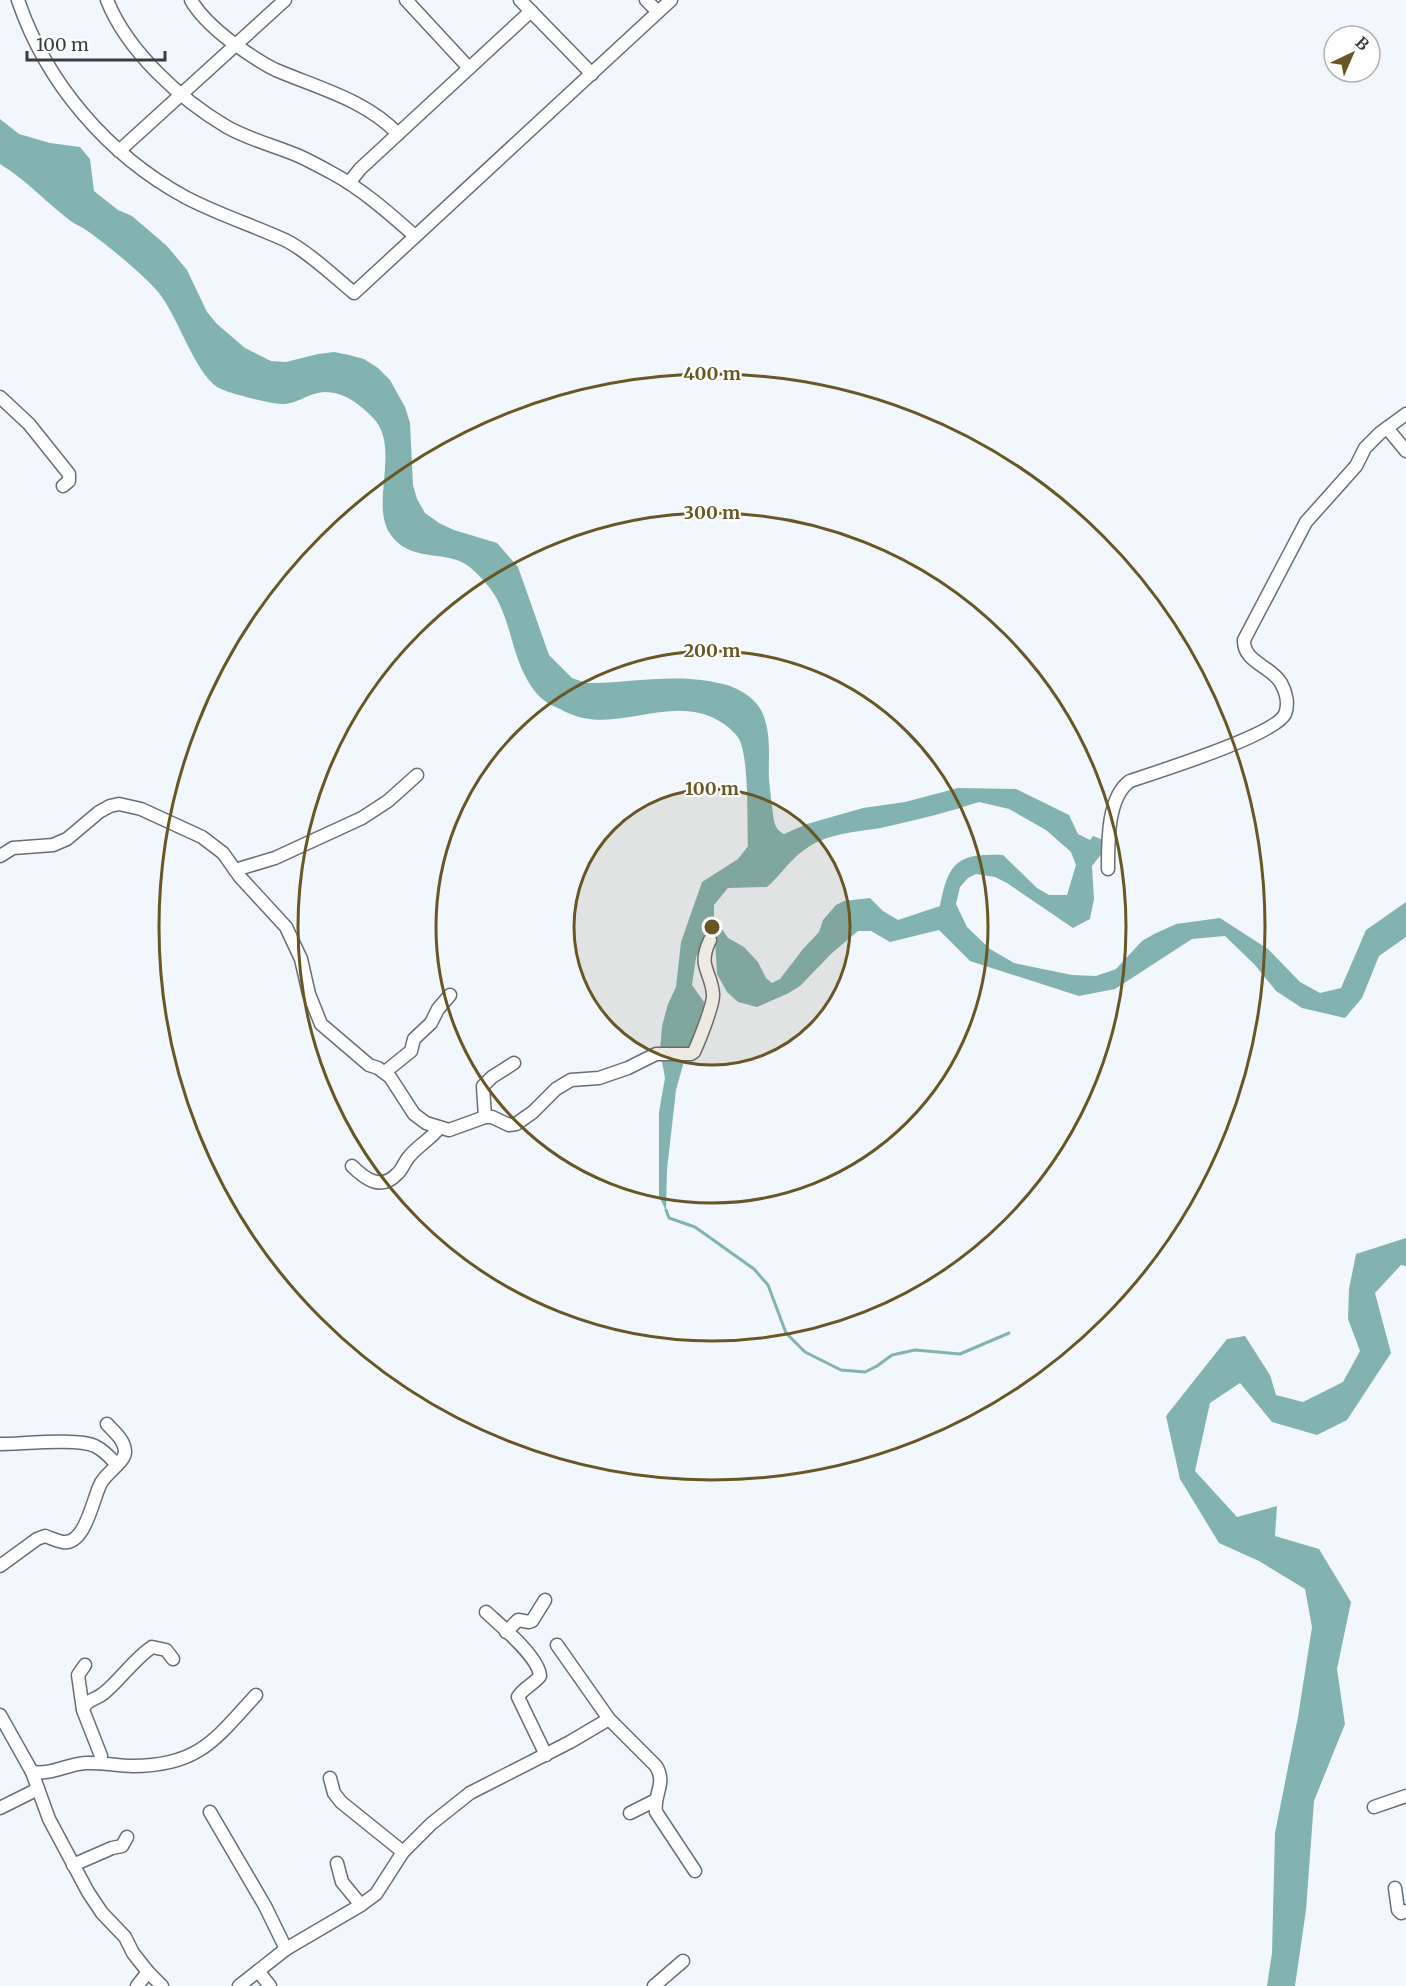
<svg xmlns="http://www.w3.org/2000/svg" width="1406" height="1986" font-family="Merriweather,serif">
	<rect width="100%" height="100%" fill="#f2f7fe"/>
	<!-- water -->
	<g fill="#83b3b0" fill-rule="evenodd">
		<path d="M0 119 19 134 50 143 80 147 90 159 94 191 118 210 132 216 167 246 187 270 207 312 217 324 245 348 271 361 286 362 318 354 334 352 349 355 364 359 378 368 390 380 405 407 410 423 413 485 417 499 425 513 439 523 454 530 497 543 518 567 549 655 572 678 586 683C631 683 678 672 723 684 737 687 756 698 762 712 772 734 768 757 769 780 770 789 771 798 772 807 774 818 773 829 784 834L807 824 863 808 905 802 958 788 1016 789 1069 815 1078 834 1090 840 1093 836 1101 839 1103 852 1092 866 1094 899 1090 919 1073 928 1007 883 995 877 976 874 968 878 960 887 956 904 967 927 990 949 1014 963 1072 975 1096 976 1116 969 1142 941 1154 934 1176 924 1220 918 1268 949 1300 982 1320 993 1341 988 1366 930 1406 902V937L1379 956 1362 998 1345 1018 1302 1008 1276 991 1255 965 1225 936 1192 939 1115 989 1079 996 970 961 939 930 890 942 871 931H858L832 953 800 986 787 994 757 1007 738 1002 727 992 717 974 715 940 706 930 696 958 692 985 704 1002 702 1022 686 1054 676 1090 667 1170 666 1211 659 1196V1112L665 1078 660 1051 662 1026 668 1004 676 987 681 942 702 882 738 859 748 846C747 819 749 763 740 741 737 734 729 728 724 724 670 688 615 741 560 709 553 706 545 702 540 697 514 670 514 633 498 601 492 589 482 578 472 569 449 547 410 566 389 532 371 503 400 447 374 419 361 405 340 388 318 393 307 395 297 403 285 404 275 405 226 393 217 387 194 371 179 319 159 293 144 275 103 241 83 228 78 225 73 223 68 219 45 201 25 179 0 164ZM979 802 1009 809 1046 830 1071 852 1076 865 1067 895H1049L1037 888 1003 855C958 853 948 862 940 906L898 920 883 911 870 898 844 901 836 905 823 920 819 932 803 949 780 979 772 983 766 978 758 962 744 947 728 938 714 917V905L728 888 767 887C782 874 791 857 810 846 833 832 860 832 885 827 917 820 948 812 979 802Z"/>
		<path d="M1406 1238V1266L1401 1265 1375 1293 1391 1353 1347 1420 1317 1435 1272 1422 1240 1383 1210 1403 1195 1471 1237 1517 1277 1506 1275 1536 1319 1549 1351 1602 1337 1669 1345 1724 1314 1801 1306 1910 1295 1986H1267L1272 1953 1275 1833 1298 1717 1312 1627 1305 1589 1259 1561 1219 1543 1180 1479 1166 1416 1227 1339 1245 1336 1270 1375 1276 1395 1303 1402 1343 1382 1360 1351 1348 1319 1349 1289 1356 1254Z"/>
	</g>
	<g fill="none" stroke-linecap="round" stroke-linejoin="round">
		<!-- stream -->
		<path stroke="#83b3b0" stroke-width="3" d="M666 1210 669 1218 695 1227 754 1269 768 1285 786 1333 805 1352 841 1370 865 1372 877 1366 892 1355 915 1350 960 1354 1009 1333"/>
		<!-- minor casing -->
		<g stroke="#696e76" stroke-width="15">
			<g id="minor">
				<path d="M18 0C46 83 108 155 185 197 217 214 252 225 285 240 306 250 335 277 354 293L671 0"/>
				<path d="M107 0C127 51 181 100 227 127 250 140 276 146 299 156 310 161 321 167 332 173 362 189 389 213 415 236"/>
				<path d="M191 0C200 16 215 29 229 40 244 51 259 62 276 70 318 88 366 100 398 134"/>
				<path d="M406 0 469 68"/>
				<path d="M520 0 592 74"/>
				<path d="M646 0 658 12"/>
				<path d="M119 151 285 0"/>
				<path d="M349 183 360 169 531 11"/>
				<path d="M0 397 29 424 69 474V481L63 486"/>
				<path d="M1387 428 1406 451"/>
				<path d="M0 856 13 848 53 845 67 839 99 812 110 806 119 804 141 809 202 837 223 853 240 877 286 927 301 959 309 994 321 1024 369 1065 378 1068 390 1077 414 1114 426 1123 449 1130 485 1117H492L509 1125 516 1124 533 1112 556 1089 571 1080 599 1078 628 1068 656 1054H691L694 1052C699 1041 714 1004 713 994 711 970 697 967 710 940"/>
				<path d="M1108 869C1108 843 1107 797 1130 781 1157 772 1275 735 1285 714 1289 704 1286 692 1281 683 1271 666 1243 662 1244 640L1306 522 1356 466 1365 448 1380 433 1406 414"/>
				<path d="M235 870 275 858 362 818 388 801 417 775"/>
				<path d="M385 1072 411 1051 414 1039 431 1023 438 1009 450 995"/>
				<path d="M485 1117 483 1086 492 1077 514 1063"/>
				<path d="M352 1166C365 1179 381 1191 397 1174 402 1170 404 1163 408 1158 417 1146 430 1140 439 1128"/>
				<path d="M0 1444C22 1444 77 1438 95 1446 103 1450 110 1457 116 1464"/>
				<path d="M0 1566 37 1539 45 1536C51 1538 57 1541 63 1542 86 1545 93 1497 101 1483 106 1473 126 1461 125 1451 124 1439 114 1432 107 1424"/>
				<path d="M486 1612C500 1625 539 1657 540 1676 534 1684 523 1688 518 1697L546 1755"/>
				<path d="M506 1632 518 1620 529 1622 532 1621 545 1600"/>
				<path d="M557 1645 609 1719 656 1766C667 1784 653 1794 656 1812L695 1871"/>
				<path d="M83 1710 78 1675 85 1665"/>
				<path d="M0 1715 32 1772 49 1819 88 1892 102 1913 125 1937 133 1953 148 1972 162 1986"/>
				<path d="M100 1763 101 1756 83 1710C86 1699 96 1700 104 1693 121 1679 134 1659 152 1647L166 1650 173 1659"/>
				<path d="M32 1772C52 1775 67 1764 86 1763 102 1762 117 1766 133 1766 198 1766 215 1740 256 1695"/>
				<path d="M330 1778 334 1793 341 1802 403 1852"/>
				<path d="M1374 1807 1406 1796"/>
				<path d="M0 1808 38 1789"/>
				<path d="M210 1812 265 1906 286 1949"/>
				<path d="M630 1813 656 1800"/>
				<path d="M337 1863 342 1882 361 1905"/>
				<path d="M73 1865 112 1848 122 1846 127 1837"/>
				<path d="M1395 1888 1398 1910 1401 1913 1406 1911"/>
				<path d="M258 1971 270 1986"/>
				<path d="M137 1986 148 1972"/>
				<path d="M239 1986 286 1949 361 1905 376 1894 403 1852 431 1824 470 1793 570 1742 609 1719"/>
				<path d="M654 1986 683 1961"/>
			</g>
		</g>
		<!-- minor -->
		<use href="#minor" stroke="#fff" stroke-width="12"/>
	</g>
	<!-- distance rings -->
	<circle cx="712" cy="927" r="138" fill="#685624" fill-opacity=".12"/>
	<g fill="none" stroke="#685624" stroke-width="3">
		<circle cx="712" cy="927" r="138"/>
		<circle cx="712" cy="927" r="276"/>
		<circle cx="712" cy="927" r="414"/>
		<circle cx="712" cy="927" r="553"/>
	</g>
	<circle cx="712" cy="927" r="9" fill="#685624" stroke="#fff" stroke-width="3"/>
	<g font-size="18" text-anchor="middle" font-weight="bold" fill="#685624" stroke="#fff" stroke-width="4.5" stroke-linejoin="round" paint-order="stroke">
		<text x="712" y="380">400 m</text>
		<text x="712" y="519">300 m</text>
		<text x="712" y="657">200 m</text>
		<text x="712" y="795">100 m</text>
	</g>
	<!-- north arrow -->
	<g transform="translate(1352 54) rotate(44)"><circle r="28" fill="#ffffff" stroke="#b0b1b3" stroke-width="1.5"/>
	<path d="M0-4.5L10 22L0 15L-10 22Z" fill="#685624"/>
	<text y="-9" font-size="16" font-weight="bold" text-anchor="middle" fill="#3a3c40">B</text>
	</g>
	<!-- scale -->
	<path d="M27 51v9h138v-9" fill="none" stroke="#3a3c40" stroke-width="3"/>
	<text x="36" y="51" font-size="18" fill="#3a3c40" stroke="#ffffff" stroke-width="4.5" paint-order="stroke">100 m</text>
</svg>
